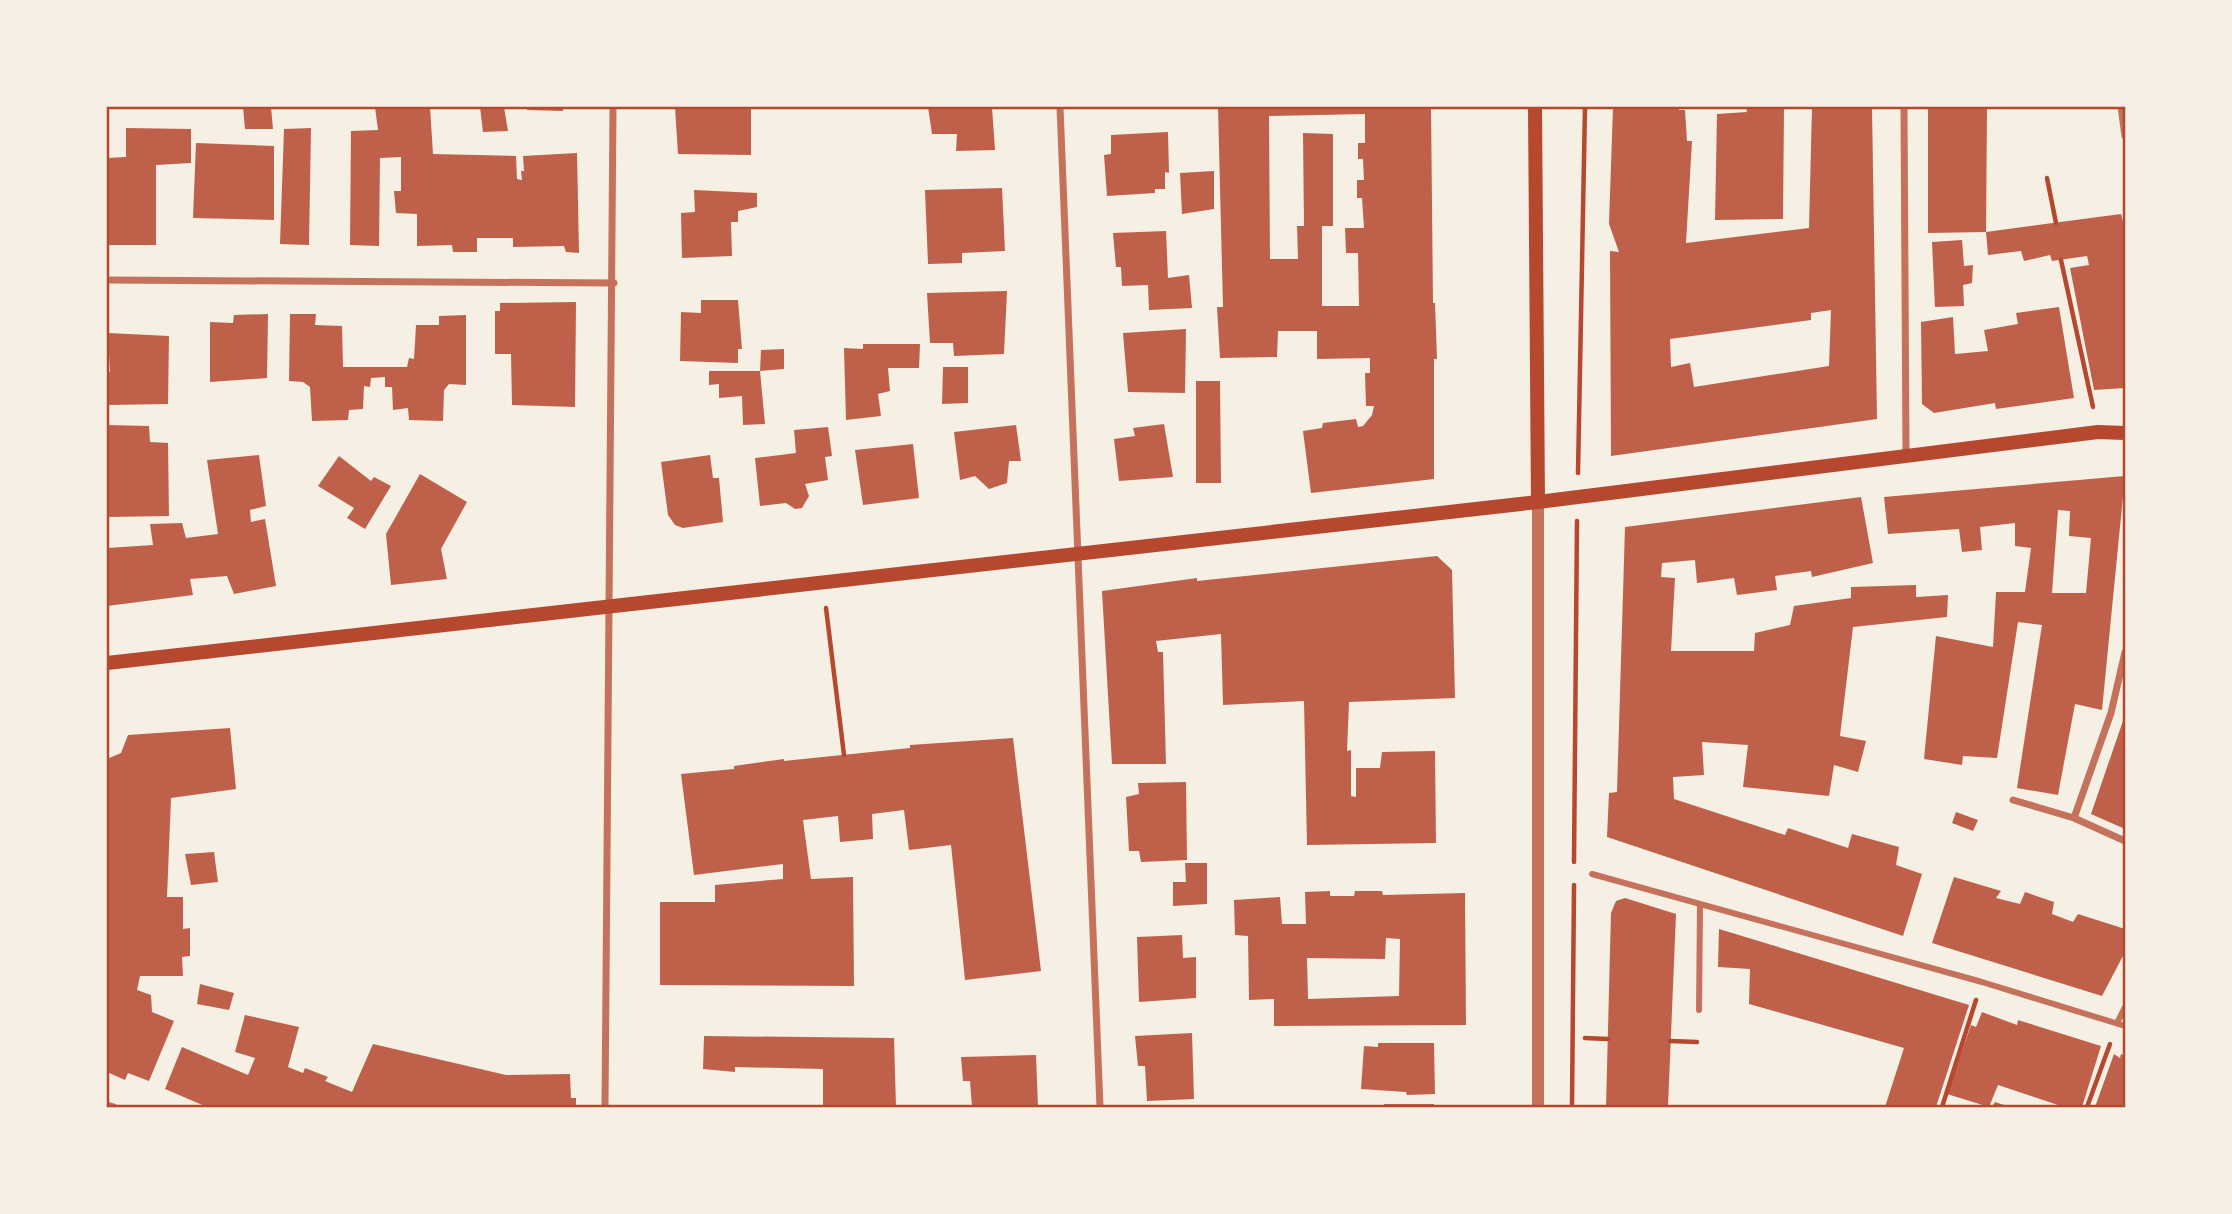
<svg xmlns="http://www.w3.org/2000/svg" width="2232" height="1214" font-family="Rubik,sans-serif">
	<rect width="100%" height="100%" fill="#f6efe4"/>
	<!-- building -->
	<g fill="#bf614a" fill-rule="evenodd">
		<path d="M243 107H271L273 129H245Z"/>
		<path d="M375 107H430L433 154 516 156 517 179 522 180 521 171H524L523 156 577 153 579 253 566 252 564 246 513 247V238H477V252H453L452 245 417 246V214L396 213 394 191H401V157L380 158 379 246 350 245 351 131 378 130Z"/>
		<path d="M480 107H504L508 131 483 132Z"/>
		<path d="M527 107H563V111L527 110Z"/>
		<path d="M675 107H751V155L678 154Z"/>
		<path d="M928 107H992L995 150 956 151 957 134H932Z"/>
		<path d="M1218 107H1431L1433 303H1435L1437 359H1434V479L1311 493 1303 431 1322 428 1323 423 1356 419 1358 427 1363 426 1372 415 1374 406H1366L1365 373H1370V358L1317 359V331H1278L1277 357 1220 358 1217 307H1223ZM1365 114V143H1358V159H1363L1364 180H1357V198H1362L1364 228H1345L1346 253H1358L1359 306H1322V226H1333V134L1303 133 1304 226H1297L1298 259H1270L1269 116Z"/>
		<path d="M1613 107H1679V110H1685L1687 141H1692L1686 243 1809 228 1812 107H1872L1877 419 1611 456 1610 251 1619 252 1609 224ZM1831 310 1829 366 1694 387 1690 363 1671 367 1670 339 1811 320V313Z"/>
		<path d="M1746 107H1784L1783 219 1715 220 1717 114 1747 112Z"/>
		<path d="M1928 107H1987L1986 232 1928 233Z"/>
		<path d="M126 128 191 129V163L156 165V245H107V158L126 157Z"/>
		<path d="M311 128 309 245 280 244 284 129Z"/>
		<path d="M1168 132 1169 173 1165 172V189H1155V193L1107 196 1104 155 1111 154V135Z"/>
		<path d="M196 143 274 146V220L193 218Z"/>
		<path d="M1214 171V209L1182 214 1180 173Z"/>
		<path d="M1002 188 1005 251 962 253V263L928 264 925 190Z"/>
		<path d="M694 190 757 193V207L738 211V222H731L732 256 682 258 681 213 695 212Z"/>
		<path d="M2121 214 2125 229V388L2094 390 2070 268 2089 265 2087 256 2052 261 2050 255 2024 261 2021 251 1988 255 1986 232Z"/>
		<path d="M1166 231 1168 278 1189 275 1192 308 1149 310 1148 285 1122 286 1121 267H1116L1113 233Z"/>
		<path d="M1962 240 1964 266 1973 265 1972 283 1963 285 1964 306 1935 307 1932 242Z"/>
		<path d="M1007 291 1004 354 954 356 953 343H930L927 293Z"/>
		<path d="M701 300H738L742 349H738V363L680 361 681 312 701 313Z"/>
		<path d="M576 302 575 407 512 405 511 354H495V311H500V303Z"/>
		<path d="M2059 307 2074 398 1996 409 1995 403 1934 413 1922 404 1921 322 1953 317 1955 354 1988 351 1984 330 2018 324 2016 313Z"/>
		<path d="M268 314 267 378 210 382V322L233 323 234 315Z"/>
		<path d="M290 314H316L315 325 342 326 343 367H407L409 358 414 359 416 325H439V316L466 315V385L449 384 444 390 443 421 409 420 408 408 393 410 392 387H385V377L371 378 370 387 364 386 363 409 349 410 348 420 312 421 310 387 303 382 289 381Z"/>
		<path d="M1186 329 1185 393 1128 392 1123 333Z"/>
		<path d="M108 333 169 336 168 404 108 405 107 372H110Z"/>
		<path d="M863 344H920L919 368H888L890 391 878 394 881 416 846 420 844 348 863 349Z"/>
		<path d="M784 349V369L760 371 765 424 743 425 742 396 719 398V384L709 385V371H760L761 350Z"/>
		<path d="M943 367H968V403L942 404Z"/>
		<path d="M1196 381H1220L1221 483H1196Z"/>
		<path d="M1164 424 1173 477 1119 481 1114 439 1135 436 1133 428Z"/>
		<path d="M107 425 149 426 150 442 168 443 169 516 108 517Z"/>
		<path d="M1016 425 1021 461H1009L1007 483 989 489 975 476 960 480 954 432Z"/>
		<path d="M828 427 832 456 825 457 828 480 805 484 809 496 802 508 795 509 786 503 760 506 755 458 796 453 794 430Z"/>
		<path d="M913 444 919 498 863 505 855 450Z"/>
		<path d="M259 455 266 506 250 510 251 522 265 519 276 586 234 594 227 576 190 579 193 595 107 606V548L153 545 150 524 182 523 186 538 218 534 207 460Z"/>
		<path d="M710 455 713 478H719L723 522 683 528 675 525 668 515 661 462Z"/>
		<path d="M339 456 371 481 374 477 391 486 365 529 347 518 354 508 318 486Z"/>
		<path d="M420 474 467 502 441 549 447 579 391 585 386 534Z"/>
		<path d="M2125 476 2102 710 2075 704 2058 795 2017 788 2042 625 2018 622 1997 758 1963 756 1962 765 1924 759 1936 636 1993 647 1996 592H2025L2031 548 2015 546V523L1980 527 1982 550 1962 552 1959 529 1888 534 1884 497ZM2058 510 2070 511 2069 536 2091 538 2086 593H2052Z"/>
		<path d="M1861 497 1873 563 1812 577 1811 571 1775 576 1777 590 1737 595 1734 578 1697 583 1695 560 1662 563 1661 577 1675 578 1671 651H1754L1755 633 1790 625 1794 606 1851 598V587L1916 585V597L1948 595 1947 617 1853 627 1840 736 1866 741 1858 772 1834 765 1829 796 1743 787 1748 745 1702 742 1704 775 1673 777 1674 799 1785 835 1788 828 1848 848 1852 834 1899 847 1896 865 1922 874 1903 936 1607 837 1609 793 1617 792 1625 527Z"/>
		<path d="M1437 556 1452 570 1455 698 1349 702 1347 751 1351 750V796L1356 797V768H1380L1382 752 1435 751 1436 843 1307 845 1304 701 1223 705 1221 634 1156 641 1158 652H1163L1166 764H1112L1102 591 1197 578V581Z"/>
		<path d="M2125 715V829L2091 814Z"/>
		<path d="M230 728 236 789 171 798 167 897H183V929L190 928V956L182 957 183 976H140L137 990 151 995 152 1012 174 1021 149 1081 128 1073 125 1080 107 1072V854H109L107 845V759L121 753 128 735Z"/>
		<path d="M1013 738 1041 971 965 980 951 845 909 850 904 810 872 814 873 839 840 842 838 816 803 820 811 879 853 877 854 986 660 985V902H715V885L783 879V864L694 875 681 774 734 769V766L784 759V761L910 748V745Z"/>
		<path d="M1186 782 1187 860 1141 862 1139 851H1129L1126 797 1139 794 1138 783Z"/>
		<path d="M1956 812 1978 820 1973 831 1952 823Z"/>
		<path d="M214 852 218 882 191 885 185 854Z"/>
		<path d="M1185 863H1207V904L1173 906V882H1186Z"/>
		<path d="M1954 877 2001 891 1996 898 2020 904 2025 892 2054 902 2052 914 2073 922 2078 914 2125 929V952L2102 996 1932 943Z"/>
		<path d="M1330 891V896H1354L1355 891H1382L1383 895 1465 893 1466 1025 1274 1026V999L1249 1000 1248 936 1235 935 1234 900 1280 897 1282 924H1306L1305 892ZM1386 938 1400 939 1399 996 1308 999 1307 958 1385 959Z"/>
		<path d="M1625 898 1676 914 1668 1107H1606L1611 913 1616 901Z"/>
		<path d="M1719 929 1969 1005 1936 1107H1885L1904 1048 1749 1004 1750 969 1718 967Z"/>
		<path d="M1182 935 1183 958 1196 957V998L1139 1002 1137 937Z"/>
		<path d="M200 984 234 993 229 1010 197 1004Z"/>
		<path d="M1982 1012 2017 1025 2018 1020 2101 1046 2082 1107H2064L1998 1085 1989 1107 1947 1094 1971 1025 1976 1027Z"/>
		<path d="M245 1015 299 1027 288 1067 303 1073 305 1068 328 1077 325 1081 352 1092 373 1044 506 1075 570 1074 571 1098H576V1107H207L165 1089 182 1047 248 1075 255 1058 235 1052Z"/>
		<path d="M1192 1033 1194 1099 1147 1101 1145 1066H1138L1135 1036Z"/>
		<path d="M704 1036 894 1038 896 1107H823V1069L735 1067V1072L703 1069Z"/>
		<path d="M1378 1043H1434L1435 1094 1407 1095 1406 1092 1361 1089 1364 1046 1378 1047Z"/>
		<path d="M2114 1054 2120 1058 2121 1054 2125 1056V1107H2095Z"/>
		<path d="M1036 1055 1038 1107H972L970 1081H963L961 1057Z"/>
		<path d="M1995 1102 2010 1107H1992Z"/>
		<rect x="1384" y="1104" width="50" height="3"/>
	</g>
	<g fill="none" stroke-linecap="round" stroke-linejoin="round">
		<!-- path -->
		<g stroke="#b5482f" stroke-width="4.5">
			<path d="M2047 178 2056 223"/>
			<path d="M2061 260 2093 407"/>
			<path d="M1578 473 1585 107"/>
			<path d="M826 608 844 755"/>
			<path d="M1574 862 1577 521"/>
			<path d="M1585 1038 1608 1039"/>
			<path d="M1670 1041 1697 1042"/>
			<path d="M1572 1107 1574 885"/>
			<path d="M1942 1107 1976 1000"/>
			<path d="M2087 1107 2110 1044"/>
		</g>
		<!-- pedestrian -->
		<g stroke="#c5725c" stroke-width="6">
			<path d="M1592 874 1982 982 2125 1026"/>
			<path d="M1699 1010 1700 905"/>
			<path d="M2117 1023 2125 1007"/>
		</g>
		<!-- minor -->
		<g stroke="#c5725c" stroke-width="7">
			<path d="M1060 107 1100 1107"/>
			<path d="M1904 107 1906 455"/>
			<path d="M2121 107 2125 136"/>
			<path d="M107 280 614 283"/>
			<path d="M2013 800 2074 818 2125 841"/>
			<path d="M2074 818 2111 713 2125 652"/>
			<path d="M107 1105 114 1107"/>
			<path d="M605 1107 613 107"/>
		</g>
		<!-- tertiary -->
		<path stroke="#c5725c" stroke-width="12" d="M1538 1107V502"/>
		<!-- secondary -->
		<g stroke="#b5482f" stroke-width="14">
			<path d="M1535 107 1538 502"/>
			<path d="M107 663 1538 502 2098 432 2125 433"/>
		</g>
	</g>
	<!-- border -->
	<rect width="2232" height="1214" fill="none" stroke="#f6efe4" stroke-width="217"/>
	<rect x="108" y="108" width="2016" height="998" fill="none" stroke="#b5482f" stroke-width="2.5"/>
</svg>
